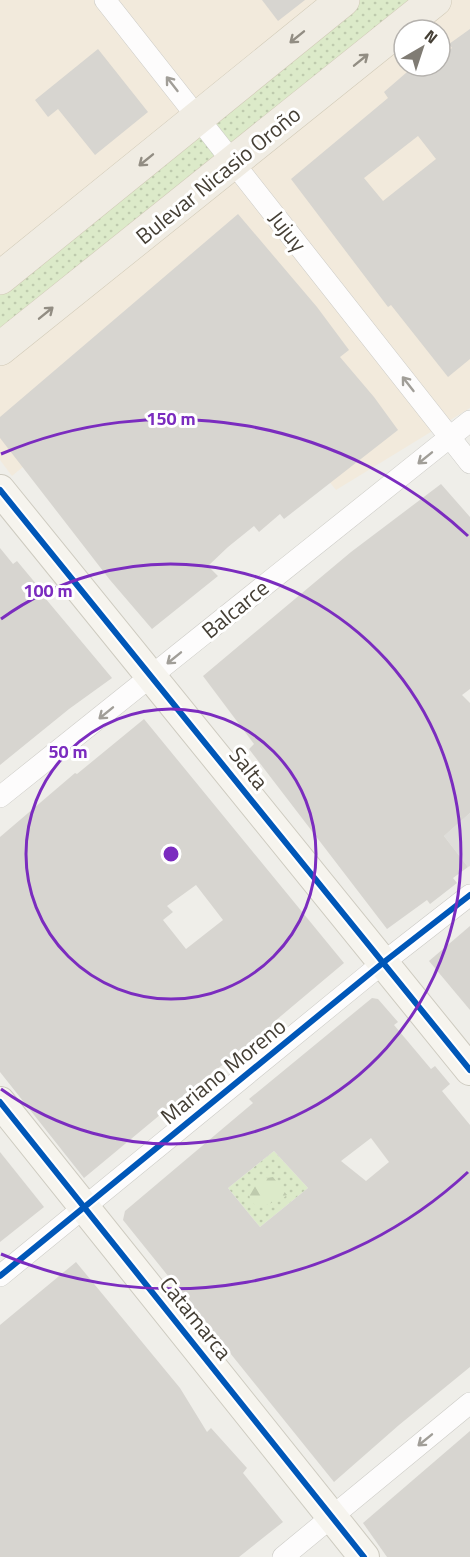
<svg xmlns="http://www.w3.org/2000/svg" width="470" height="1557" font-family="'Titillium Web',sans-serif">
	<defs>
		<pattern id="grass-dots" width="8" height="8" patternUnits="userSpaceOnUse" patternTransform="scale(1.5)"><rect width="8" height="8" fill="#dceac9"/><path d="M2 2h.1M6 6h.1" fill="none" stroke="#becaad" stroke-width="1.8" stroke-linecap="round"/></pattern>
		<pattern id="forest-firs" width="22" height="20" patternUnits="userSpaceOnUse" patternTransform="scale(1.5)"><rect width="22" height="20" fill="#dceac9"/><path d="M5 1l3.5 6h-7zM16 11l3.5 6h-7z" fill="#becaad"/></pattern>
	</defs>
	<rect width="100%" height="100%" fill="#efeee9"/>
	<!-- commercial -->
	<path fill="#f2eadc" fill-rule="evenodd" d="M0 0H470V408L336 490 274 413 197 321 12 476 0 460ZM404 30H440V66H404Z"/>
	<!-- grass -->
	<g fill="url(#grass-dots)">
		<path d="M343 0H435L0 349V278Z"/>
		<path d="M274 1151 308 1188 260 1227 228 1188Z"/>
	</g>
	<!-- forest -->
	<path fill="url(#forest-firs)" d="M273 1177 287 1195 282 1199 258 1208 250 1200 249 1191 261 1179Z"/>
	<!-- parking -->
	<path fill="#deddd9" d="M470 813V866L468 867 444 836Z"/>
	<!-- building -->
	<g fill="#d7d5d0" fill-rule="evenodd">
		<path d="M262 0H305L278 21Z"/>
		<path d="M470 29V359L448 377 391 305 388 307 291 179 388 98 384 92 414 66 420 72 428 66H440V57L452 48 449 44ZM418 136 436 159 383 201 364 178Z"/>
		<path d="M98 49 148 112 95 155 58 109 48 117 35 100Z"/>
		<path d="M238 214 317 307 349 350 340 357 374 397 398 430 284 519 280 514 259 532 254 526 228 547 208 566 218 576 152 629 110 580 0 438V417Z"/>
		<path d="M441 484 470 517V689L462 695 470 703V813L444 836 468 867 453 878 457 883 430 904 427 900 387 929 249 749 254 744 203 676 351 552Z"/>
		<path d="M0 548 13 564 17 561 37 585 35 586 112 678 69 709 0 765Z"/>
		<path d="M144 719 344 963 275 1021 279 1026 246 1053 243 1049 190 1090 84 1178 0 1072V837L75 773 77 774ZM196 885 223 920 186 949 163 920 173 912 167 906Z"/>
		<path d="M470 926V1010L429 961Z"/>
		<path d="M372 998 378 999 398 1022 394 1025 431 1069 435 1066 450 1084 442 1091 470 1125V1367L399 1425 334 1482 123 1220 125 1211 253 1103 249 1099ZM371 1138 389 1162 366 1181 341 1161ZM274 1151 308 1188 260 1227 228 1188Z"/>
		<path d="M0 1152 44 1207 0 1242Z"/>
		<path d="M76 1262 180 1388 207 1432 211 1428 247 1468 243 1473 283 1522 239 1557H0V1325Z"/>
		<path d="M470 1431V1557H387L363 1523Z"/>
	</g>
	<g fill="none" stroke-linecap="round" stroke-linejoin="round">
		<!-- street casing -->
		<g stroke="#cbcac5" stroke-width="22">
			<g id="street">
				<path d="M105 0 470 463"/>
				<path d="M0 797 470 421"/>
				<path d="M0 1276 384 962 470 895"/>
				<path d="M283 1557 470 1403"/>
			</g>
		</g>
		<!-- secondary casing -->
		<g stroke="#cecbc0" stroke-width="32">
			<g id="secondary">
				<path d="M0 490 470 1070"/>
				<path d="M0 1102 364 1557"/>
			</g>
		</g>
		<!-- primary casing -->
		<g stroke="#d1cab7" stroke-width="34">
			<g id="primary">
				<path d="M0 278 343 0"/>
				<path d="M0 349 435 0"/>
			</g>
		</g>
		<!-- street -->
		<use href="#street" stroke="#fdfcfc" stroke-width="21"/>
		<!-- secondary -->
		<use href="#secondary" stroke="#f6f4ee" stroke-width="30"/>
		<!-- primary -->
		<use href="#primary" stroke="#f0ece3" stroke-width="33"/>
		<!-- cycleway casing -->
		<g stroke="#fff" stroke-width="10">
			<g id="cycleway">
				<path d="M0 490 470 1070"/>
				<path d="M0 1102 364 1557"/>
				<path d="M0 1276 384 962 470 895"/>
			</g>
		</g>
		<!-- cycleway -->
		<use href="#cycleway" stroke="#0057b8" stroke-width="6"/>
	</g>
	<!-- one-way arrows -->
	<defs><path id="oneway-shaft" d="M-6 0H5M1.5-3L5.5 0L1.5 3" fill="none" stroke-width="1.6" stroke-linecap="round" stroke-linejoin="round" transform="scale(1.5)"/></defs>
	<g stroke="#928d83">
		<use href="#oneway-shaft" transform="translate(297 37) rotate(141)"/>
		<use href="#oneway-shaft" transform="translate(361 60) rotate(-39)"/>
		<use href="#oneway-shaft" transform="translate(146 160) rotate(141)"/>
		<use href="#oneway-shaft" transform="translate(46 313) rotate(-39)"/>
	</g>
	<g stroke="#a19e98">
		<use href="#oneway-shaft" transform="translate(172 84) rotate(-128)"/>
		<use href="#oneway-shaft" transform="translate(408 384) rotate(-128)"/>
		<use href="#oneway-shaft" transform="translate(425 458) rotate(141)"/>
		<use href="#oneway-shaft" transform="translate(174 658) rotate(141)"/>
		<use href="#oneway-shaft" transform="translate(106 713) rotate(141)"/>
		<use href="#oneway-shaft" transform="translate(425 1440) rotate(141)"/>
	</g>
	<!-- distance rings -->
	<g fill="none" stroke="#7b2cbf" stroke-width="3">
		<circle cx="171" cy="854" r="145"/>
		<path d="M1 619A290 290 0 1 1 1 1089"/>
		<path d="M468 1172A435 435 0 0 1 1 1254M1 454A435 435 0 0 1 468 536"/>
	</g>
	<g text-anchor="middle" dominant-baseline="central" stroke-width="6" stroke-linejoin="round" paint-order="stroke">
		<!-- street labels -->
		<g font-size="22" fill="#453f35" stroke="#fff">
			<text transform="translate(218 175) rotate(-39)">Bulevar Nicasio Oroño</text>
			<text transform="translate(288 231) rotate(52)">Jujuy</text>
			<text transform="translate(235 609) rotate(-39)">Balcarce</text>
			<text transform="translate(249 768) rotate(51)">Salta</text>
			<text transform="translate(223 1071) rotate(-39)">Mariano Moreno</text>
			<text transform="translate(196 1318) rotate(51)">Catamarca</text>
		</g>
	</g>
	<circle cx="171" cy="854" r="9" fill="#7b2cbf" stroke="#fff" stroke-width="3"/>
	<g font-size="18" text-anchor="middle" font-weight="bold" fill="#7b2cbf" stroke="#fff" stroke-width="6" stroke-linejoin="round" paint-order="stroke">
		<text x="171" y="425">150 m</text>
		<text x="48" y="597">100 m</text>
		<text x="68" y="758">50 m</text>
	</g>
	<!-- north arrow -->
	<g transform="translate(422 48) rotate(39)"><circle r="28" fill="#ffffff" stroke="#b5b2ae" stroke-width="1.5"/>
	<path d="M0-4.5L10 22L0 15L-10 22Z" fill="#807c74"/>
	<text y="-9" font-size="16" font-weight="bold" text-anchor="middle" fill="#453f35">N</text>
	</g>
</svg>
